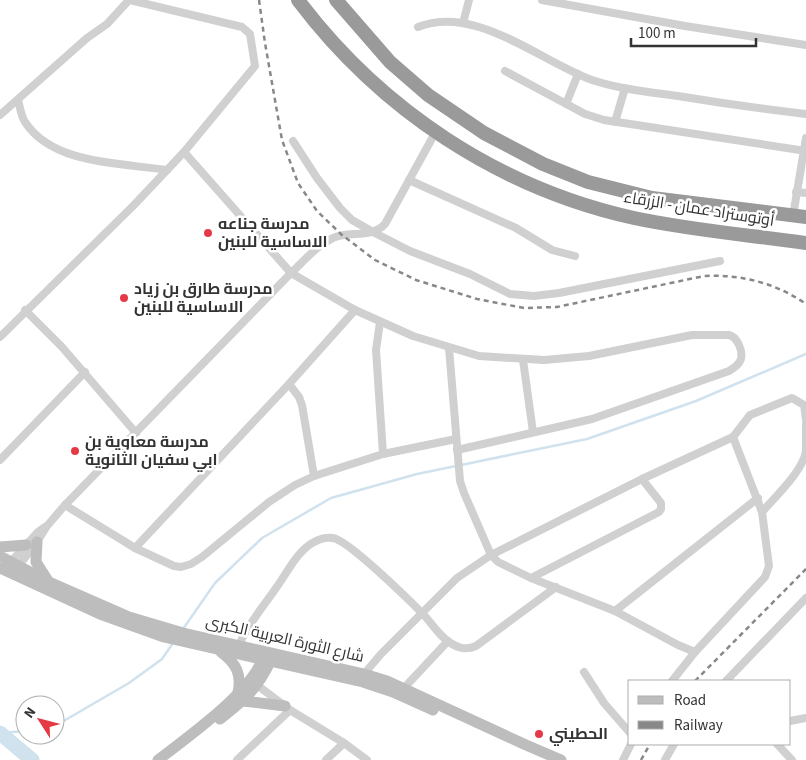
<svg xmlns="http://www.w3.org/2000/svg" width="806" height="760" font-family="'Source Sans 3',Cairo,sans-serif">
	<rect width="100%" height="100%" fill="#fff"/>
	<g fill="none" stroke-linecap="round" stroke-linejoin="round">
		<!-- stream -->
		<g stroke="#cfe2ee" stroke-width="2.5">
			<path d="M461 465 587 439 696 401 806 354"/>
			<path d="M183 629 215 583 262 538 331 498 417 474 456 466"/>
			<path d="M55 726 129 683 162 659 173 643"/>
			<path d="M0 733 25 731"/>
		</g>
		<!-- river -->
		<path stroke="#cfe2ee" stroke-width="15" d="M0 733 32 760"/>
		<!-- street -->
		<g stroke="#d0d0d0" stroke-width="8">
			<path d="M542 0 685 26 806 45"/>
			<path d="M463 23 469 0"/>
			<path d="M418 27C475 4 540 61 592 80 619 89 649 92 678 96 720 103 763 109 806 114"/>
			<path d="M505 71 585 114 604 120 806 151"/>
			<path d="M18 100C20 107 21 116 25 122 53 165 122 163 167 170"/>
			<path d="M566 104 578 74"/>
			<path d="M0 115 87 38 107 24 129 0"/>
			<path d="M615 122 625 88"/>
			<path d="M293 141 317 178 340 208 352 220 373 232 410 251 470 274 510 294 534 296 559 293 720 261"/>
			<path d="M184 152 291 273 355 310 413 336 479 356 544 360 589 356 692 335H729C737 337 743 350 741 359 739 365 734 368 729 371L592 419 457 450"/>
			<path d="M409 180 516 228 552 250 575 256"/>
			<path d="M796 192 806 193"/>
			<path d="M793 216 806 138"/>
			<path d="M25 310 62 347 136 433"/>
			<path d="M380 322 376 350 383 454"/>
			<path d="M0 337 134 205 184 152 255 66 250 34 242 27 130 0"/>
			<path d="M449 348 460 481 464 493 491 555 498 562 531 578 615 611 678 645 695 652"/>
			<path d="M523 360 533 432"/>
			<path d="M289 384 299 397 302 405 314 476"/>
			<path d="M733 437 750 415 792 398 804 405 806 420"/>
			<path d="M0 460 85 372"/>
			<path d="M65 505 135 548 174 566 181 567 191 564 202 557 269 502 295 485 314 476 383 454 456 439"/>
			<path d="M762 512C775 497 803 471 806 451 806 442 806 433 806 424"/>
			<path d="M135 548 289 384 355 310"/>
			<path d="M9 564 38 532 45 527"/>
			<path d="M17 568 37 542 47 526 65 505 291 273C303 262 317 245 333 238 349 230 371 239 385 224L435 133"/>
			<path d="M531 578 659 512 661 509V503L642 479"/>
			<path d="M615 611 758 498"/>
			<path d="M239 645C248 624 263 607 276 588 287 573 297 551 314 542 319 539 327 537 333 538 348 540 408 599 422 613 432 623 441 639 454 645 461 649 469 649 476 646L556 587"/>
			<path d="M584 672 604 703 630 733"/>
			<path d="M364 674 381 654 457 578 491 555 642 479 733 437 762 512 769 566 765 577 695 652 672 681"/>
			<path d="M726 681 806 598"/>
			<path d="M253 682 290 710 344 743 367 760"/>
			<path d="M404 688 448 641"/>
			<path d="M790 721 806 718"/>
			<path d="M777 744 792 760"/>
			<path d="M237 760 290 710"/>
			<path d="M326 760 344 743"/>
			<path d="M623 760 631 744"/>
			<path d="M665 760 674 744"/>
		</g>
		<!-- secondary -->
		<g stroke="#bdbdbd" stroke-width="11">
			<path d="M37 542 36 562 48 581"/>
			<path d="M0 547 26 545"/>
			<path d="M0 556 49 582 129 617 183 633 364 674 387 681 526 745 561 760"/>
			<path d="M0 568 100 614 164 637 363 682 393 692 433 710"/>
			<path d="M221 652C236 663 242 674 238 693"/>
			<path d="M243 701 285 706"/>
			<path d="M220 719C244 700 257 690 271 660"/>
			<path d="M158 760C186 738 258 688 264 653"/>
		</g>
		<!-- highway -->
		<g stroke="#9a9a9a" stroke-width="14">
			<path d="M298 0C381 110 499 188 634 218 690 230 749 235 806 243"/>
			<path d="M336 0 390 62 428 95 484 133 543 164 588 182 652 198 806 217"/>
		</g>
		<!-- rail -->
		<g stroke="#888" stroke-width="2.5" stroke-dasharray="5 4" stroke-linecap="butt">
			<path d="M259 0 265 43 282 140 298 183 317 211 342 235 375 260 416 280 477 299 524 308 557 307 704 276C740 274 776 283 806 304"/>
			<path d="M695 681 806 569"/>
			<path d="M641 760 650 744"/>
		</g>
	</g>
	<!-- markers -->
	<g fill="#e63946" stroke="#fff" stroke-width="2">
		<circle cx="208" cy="233" r="5"/>
		<circle cx="124" cy="298" r="5"/>
		<circle cx="75" cy="451" r="5"/>
		<circle cx="539" cy="734" r="5"/>
	</g>
	<g text-anchor="middle" dominant-baseline="central" stroke-width="5" stroke-linejoin="round" paint-order="stroke">
		<!-- street labels -->
		<g font-size="16" fill="#333" stroke="#fff">
			<text transform="translate(699 209) rotate(9)">أوتوستراد عمان - الزرقاء</text>
			<text transform="translate(285 639) rotate(13)">شارع الثورة العربية الكبرى</text>
		</g>
		<!-- poi labels -->
		<g font-size="16" font-weight="bold" fill="#333" stroke="#fff" text-anchor="start">
			<text x="218" y="224">مدرسة جناعه<tspan x="218" dy="18">الاساسية للبنين</tspan></text>
			<text x="134" y="289">مدرسة طارق بن زياد<tspan x="134" dy="18">الاساسية للبنين</tspan></text>
			<text x="85" y="442">مدرسة معاوية بن<tspan x="85" dy="18">ابي سفيان الثانوية</tspan></text>
			<text x="549" y="734">الحطيني</text>
		</g>
	</g>
	<!-- legend -->
	<rect x="628" y="680" width="162" height="65" fill="#ffffff" stroke="#adadad"/>
	<rect x="638" y="696" width="25" height="8" fill="#bdbdbd" stroke="#adadad"/>
	<text x="674" y="705" font-size="15" fill="#333333">Road</text>
	<rect x="638" y="721" width="25" height="8" fill="#888888" stroke="#adadad"/>
	<text x="674" y="730" font-size="15" fill="#333333">Railway</text>
	<!-- north arrow -->
	<g transform="translate(40 720) rotate(306)"><circle r="24" fill="#ffffff" stroke="#adadad"/>
	<path d="M0-4L9 19L0 12L-9 19Z" fill="#e63946"/>
	<text y="-8" font-size="14" font-weight="bold" text-anchor="middle" fill="#333333">N</text>
	</g>
	<!-- scale -->
	<path d="M631 38v8h125v-8" fill="none" stroke="#333333" stroke-width="2.5"/>
	<text x="638" y="38" font-size="15" fill="#333333" stroke="#ffffff" stroke-width="4" paint-order="stroke">100 m</text>
</svg>
